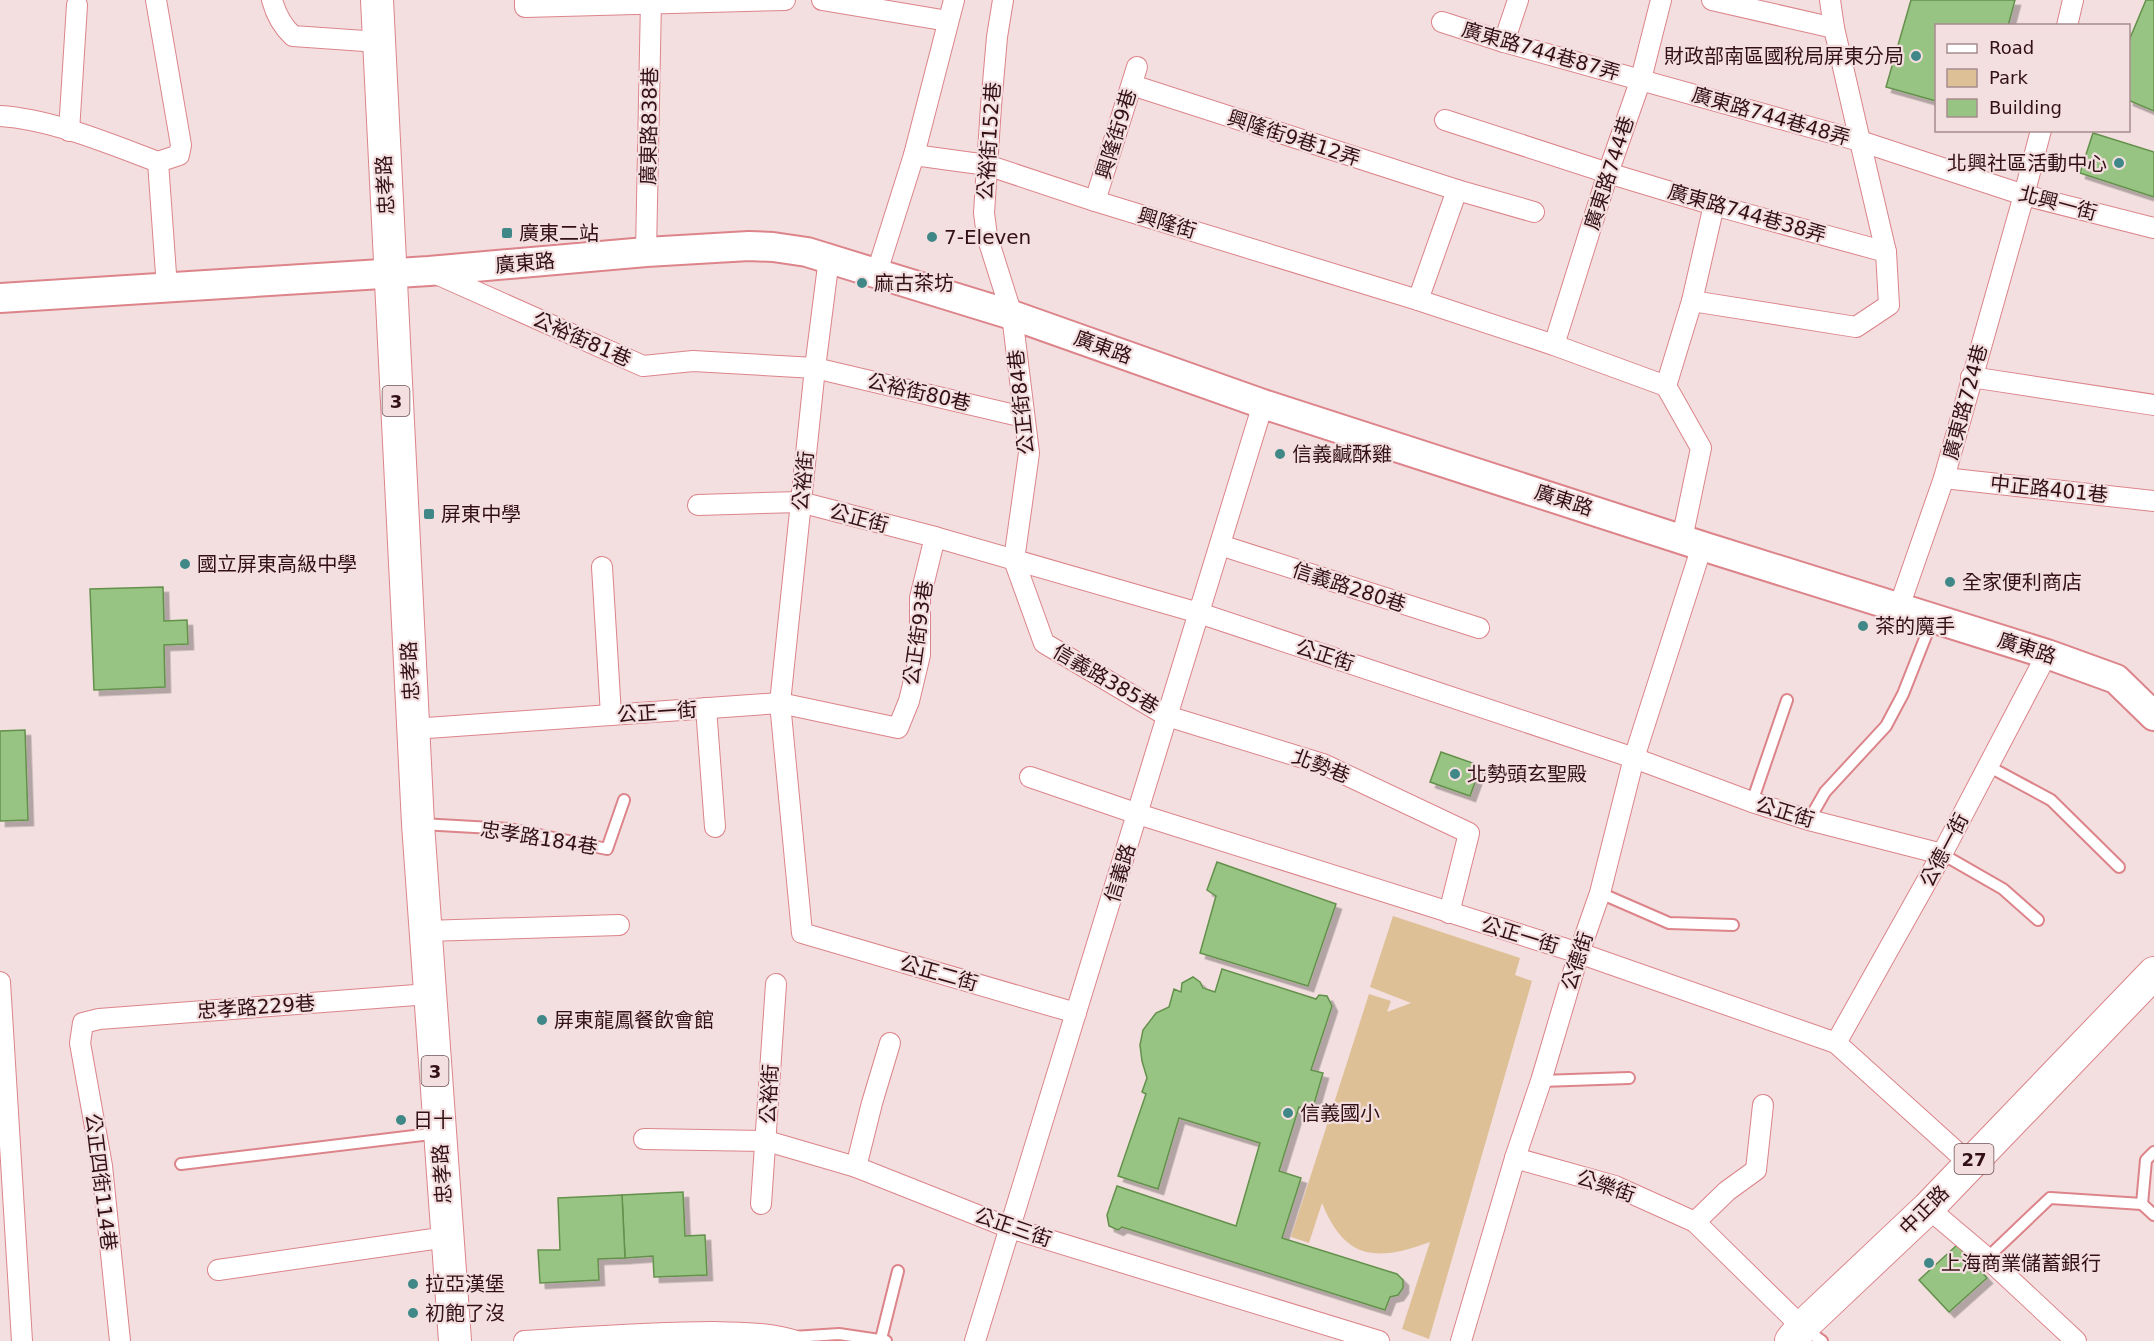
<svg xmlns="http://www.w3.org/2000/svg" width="2154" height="1341" font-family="'DejaVu Sans','Noto Sans TC',sans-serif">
	<defs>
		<filter id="shadow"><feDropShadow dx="5.5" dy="5.5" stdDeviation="0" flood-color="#0004"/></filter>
	</defs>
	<rect width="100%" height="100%" fill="#f3dfdf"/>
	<!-- green -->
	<path fill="#dec097" d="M1393 916 1520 958 1515 975 1532 981 1429 1339 1402 1329 1430 1242C1376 1262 1345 1260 1322 1203L1309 1243 1291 1237 1369 994 1391 1001 1387 1012 1411 1003 1370 987Z"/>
	<!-- building -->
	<g fill="#98c483" stroke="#64914c" stroke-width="1.5" filter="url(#shadow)">
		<path d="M1911 0H2015L2008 26H1936V101L1886 87Z"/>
		<path d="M2146 0H2154V111L2128 100V43Z"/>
		<path d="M2093 133 2154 152V197L2080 173Z"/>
		<path d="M163 587 164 621 187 620 188 644 164 645 165 687 94 690 90 589Z"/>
		<path d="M25 730 28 820 0 821V731Z"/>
		<path d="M1441 752 1481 766 1470 796 1430 782Z"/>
		<path d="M1217 862 1336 904 1308 986 1200 953 1216 896 1207 890Z"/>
		<path d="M1222 969 1316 999 1319 995 1327 996 1332 1006 1311 1070 1323 1073 1312 1111 1299 1107 1279 1171 1301 1178 1282 1238 1397 1274 1403 1280V1288L1398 1295 1390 1297 1385 1310 1122 1227 1118 1230 1109 1226 1107 1215 1117 1186 1236 1226 1260 1143 1179 1118 1158 1189 1118 1176 1146 1094 1142 1092 1147 1078 1142 1061 1140 1045 1143 1030 1156 1013 1169 1007 1174 989 1181 992 1182 983 1193 977 1200 982 1203 988 1215 992Z"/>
		<path d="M683 1192 685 1236 705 1235 707 1275 654 1277 653 1256 625 1258 622 1195Z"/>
		<path d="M622 1195 625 1258 598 1259 599 1280 540 1283 538 1250H560L558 1198Z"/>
		<path d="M1957 1245 1987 1278 1949 1312 1919 1280Z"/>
	</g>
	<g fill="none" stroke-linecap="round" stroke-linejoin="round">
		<!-- lane casing -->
		<g stroke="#dc848a" stroke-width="14">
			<g id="lane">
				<path d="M1988 766 2051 800 2119 867"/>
				<path d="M1752 802 1787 700"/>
				<path d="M1809 820 1825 792 1886 726 1903 694 1933 618"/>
				<path d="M421 824 510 829 607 849 624 800"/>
				<path d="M1942 854 2003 889 2038 920"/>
				<path d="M1600 893 1669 923 1733 925"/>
				<path d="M1541 1081 1629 1078"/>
				<path d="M181 1164 439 1133"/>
				<path d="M2142 1204 2146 1160 2154 1152"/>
				<path d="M2142 1204 2154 1215"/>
				<path d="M1987 1258 2050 1198 2142 1204"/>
				<path d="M1805 1329 1822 1341"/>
				<path d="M793 1337 839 1334 886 1341"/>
				<path d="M881 1339 898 1271"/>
			</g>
		</g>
		<!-- street casing -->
		<g stroke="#dc848a" stroke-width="22">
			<g id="street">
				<path d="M156 0 181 145 179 155 158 162"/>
				<path d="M272 0C276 15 282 26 293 36L379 42"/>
				<path d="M525 0V7L785 0"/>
				<path d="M822 0 948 21"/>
				<path d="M1003 0 997 37 991 106 984 213 987 236 1012 315 1029 453 1014 560 1044 643 1167 716 1323 764 1469 833 1449 913"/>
				<path d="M1712 0 1834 28"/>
				<path d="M1830 0 1834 28 1860 141 2024 195 2154 228"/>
				<path d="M1442 22 1504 42 1860 141 1886 252 1889 305 1856 327 1692 301"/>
				<path d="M2067 26 2073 0"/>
				<path d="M1504 42 1518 0"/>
				<path d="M1132 85 1457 190"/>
				<path d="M0 116C51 119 110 144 158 162"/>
				<path d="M1445 120 1608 173 1714 205 1886 252"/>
				<path d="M69 131 77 5"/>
				<path d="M914 155 987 165 1095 201 1418 300 1554 345 1666 386 1701 448 1682 539"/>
				<path d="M158 162 167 288"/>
				<path d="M1095 201 1137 67"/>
				<path d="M646 252 651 0"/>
				<path d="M829 258 815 368 780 703 802 933 1076 1013"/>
				<path d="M432 272 643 366 693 361 815 368 1023 417"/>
				<path d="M877 272 914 155 954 0"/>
				<path d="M1418 300 1457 190 1534 212"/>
				<path d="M1554 345 1608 173 1641 79 1661 0"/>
				<path d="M1971 377 2154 405"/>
				<path d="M1666 386 1692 301 1714 205"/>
				<path d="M1944 478 2154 501"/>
				<path d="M698 505 800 502 935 537 1199 613 1634 758 1752 802 1809 820 1942 854"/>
				<path d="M1220 545 1479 628"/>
				<path d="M602 567 611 715"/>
				<path d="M1899 607 1944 478 2024 195 2041 130"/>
				<path d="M706 708 715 827"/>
				<path d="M413 729 780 703 898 728 909 701 920 655V598L935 537"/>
				<path d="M1030 777 1138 814 1579 953 1836 1043 1970 1164"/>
				<path d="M425 931 619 925"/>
				<path d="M0 982 22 1341"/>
				<path d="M1836 1043 1942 854 2047 654"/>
				<path d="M644 1139 767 1141 856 1167 1010 1228 1379 1341"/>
				<path d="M1515 1158 1615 1186 1695 1222 1802 1327"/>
				<path d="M856 1167 872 1103 890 1043"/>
				<path d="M761 1204 776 984"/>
				<path d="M1928 1208 1987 1258 2076 1341"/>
				<path d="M1695 1222 1727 1191 1756 1170 1763 1105"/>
				<path d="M218 1270 447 1237"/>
				<path d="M120 1341 102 1166 80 1043 83 1023 99 1019 429 994"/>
				<path d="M524 1341C587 1337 650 1332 714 1332 741 1333 771 1332 796 1341"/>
				<path d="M975 1341 1263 404"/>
				<path d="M1461 1341 1515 1158 1541 1081 1579 953 1600 893 1634 758 1702 546"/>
			</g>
		</g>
		<!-- secondary casing -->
		<g stroke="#dc848a" stroke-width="32">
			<path id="secondary" d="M0 298 429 271 646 252 749 246 773 247 807 252 1012 315 1263 404 1702 546 2047 654 2116 679 2154 716"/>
		</g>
		<!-- primary casing -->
		<g stroke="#dc848a" stroke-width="34">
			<g id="primary">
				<path d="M377 0 418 824 455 1341"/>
				<path d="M1791 1341 1802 1327 1928 1208 2154 973"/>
			</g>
		</g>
		<!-- lane -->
		<use href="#lane" stroke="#fff" stroke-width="10"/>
		<!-- street -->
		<use href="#street" stroke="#fff" stroke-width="20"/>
		<!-- secondary -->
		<use href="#secondary" stroke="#fff" stroke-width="28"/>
		<!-- primary -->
		<use href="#primary" stroke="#fff" stroke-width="32"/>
	</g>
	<!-- markers -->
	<g fill="#408888" stroke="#f3dfdf" stroke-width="2">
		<circle cx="1916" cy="56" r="6"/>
		<circle cx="2119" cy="163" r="6"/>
		<rect x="501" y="227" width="12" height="12" rx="3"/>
		<circle cx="932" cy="237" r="6"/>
		<circle cx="862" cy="283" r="6"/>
		<circle cx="1280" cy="454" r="6"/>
		<rect x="423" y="508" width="12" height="12" rx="3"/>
		<circle cx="185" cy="564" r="6"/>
		<circle cx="1950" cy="582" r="6"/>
		<circle cx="1863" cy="626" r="6"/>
		<circle cx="1455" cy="774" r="6"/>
		<circle cx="542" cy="1020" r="6"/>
		<circle cx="1288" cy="1113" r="6"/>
		<circle cx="401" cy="1120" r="6"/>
		<circle cx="1929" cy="1263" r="6"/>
		<circle cx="413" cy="1284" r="6"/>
		<circle cx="413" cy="1313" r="6"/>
	</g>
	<g text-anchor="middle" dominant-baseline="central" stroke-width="4.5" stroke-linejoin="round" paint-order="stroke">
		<!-- shield labels -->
		<g fill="#f3dfdf" stroke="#6c4e51" stroke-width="1.5">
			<rect x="382.5" y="386" width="27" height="30" rx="4.5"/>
			<rect x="421.5" y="1056" width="27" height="30" rx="4.5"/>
			<rect x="1954.5" y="1144" width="39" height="30" rx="4.5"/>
		</g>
		<g font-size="18" font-weight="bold" fill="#321014">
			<text x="396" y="401">3</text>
			<text x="435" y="1071">3</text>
			<text x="1974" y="1159">27</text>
		</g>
		<!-- street labels -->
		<g font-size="20" fill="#321014" stroke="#f3dfdf">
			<text transform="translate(1541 51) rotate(16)">廣東路744巷87弄</text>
			<text transform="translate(1771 116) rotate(16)">廣東路744巷48弄</text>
			<text transform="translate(649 126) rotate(-89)">廣東路838巷</text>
			<text transform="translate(1116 134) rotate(-73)">興隆街9巷</text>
			<text transform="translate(1294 138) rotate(18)">興隆街9巷12弄</text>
			<text transform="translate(989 141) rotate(-86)">公裕街152巷</text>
			<text transform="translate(1609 173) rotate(-72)">廣東路744巷</text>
			<text transform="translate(385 185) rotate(-93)">忠孝路</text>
			<text transform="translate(2058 203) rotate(15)">北興一街</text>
			<text transform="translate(1747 213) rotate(16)">廣東路744巷38弄</text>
			<text transform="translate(1167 223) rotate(17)">興隆街</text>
			<text transform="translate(525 263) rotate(-5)">廣東路</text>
			<text transform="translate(582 339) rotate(24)">公裕街81巷</text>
			<text transform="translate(1103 347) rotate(20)">廣東路</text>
			<text transform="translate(919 392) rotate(13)">公裕街80巷</text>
			<text transform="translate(1021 402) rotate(-96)">公正街84巷</text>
			<text transform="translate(1965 402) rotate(-75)">廣東路724巷</text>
			<text transform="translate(803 481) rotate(-84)">公裕街</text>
			<text transform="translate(2049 489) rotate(6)">中正路401巷</text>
			<text transform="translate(1564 500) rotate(18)">廣東路</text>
			<text transform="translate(859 518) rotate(15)">公正街</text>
			<text transform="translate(1349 587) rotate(18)">信義路280巷</text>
			<text transform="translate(918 633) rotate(-82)">公正街93巷</text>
			<text transform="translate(2027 648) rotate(18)">廣東路</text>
			<text transform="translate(1325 655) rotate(18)">公正街</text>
			<text transform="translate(410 671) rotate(-93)">忠孝路</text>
			<text transform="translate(1106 679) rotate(30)">信義路385巷</text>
			<text transform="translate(657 712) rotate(-4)">公正一街</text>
			<text transform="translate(1321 766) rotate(21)">北勢巷</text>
			<text transform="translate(1785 812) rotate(17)">公正街</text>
			<text transform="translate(539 838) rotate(9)">忠孝路184巷</text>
			<text transform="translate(1944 850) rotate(-62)">公德一街</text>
			<text transform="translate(1120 873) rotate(-73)">信義路</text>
			<text transform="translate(1520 935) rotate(17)">公正一街</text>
			<text transform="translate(1577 961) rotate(-72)">公德街</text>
			<text transform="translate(939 973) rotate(16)">公正二街</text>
			<text transform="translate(256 1007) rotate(-4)">忠孝路229巷</text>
			<text transform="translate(769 1094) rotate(-87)">公裕街</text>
			<text transform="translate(442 1174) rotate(-94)">忠孝路</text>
			<text transform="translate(101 1182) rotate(83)">公正四街114巷</text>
			<text transform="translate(1606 1186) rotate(19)">公樂街</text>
			<text transform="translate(1924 1210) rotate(-45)">中正路</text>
			<text transform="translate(1013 1227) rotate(19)">公正三街</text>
		</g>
		<!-- poi labels -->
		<g font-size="20" fill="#321014" stroke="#f3dfdf" text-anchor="start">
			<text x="1904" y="56" text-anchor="end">財政部南區國稅局屏東分局</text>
			<text x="2107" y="163" text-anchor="end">北興社區活動中心</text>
			<text x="519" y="233">廣東二站</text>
			<text x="944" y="237">7-Eleven</text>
			<text x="874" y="283">麻古茶坊</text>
			<text x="1292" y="454">信義鹹酥雞</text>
			<text x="441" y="514">屏東中學</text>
			<text x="197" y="564">國立屏東高級中學</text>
			<text x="1962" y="582">全家便利商店</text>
			<text x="1875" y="626">茶的魔手</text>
			<text x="1467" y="774">北勢頭玄聖殿</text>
			<text x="554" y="1020">屏東龍鳳餐飲會館</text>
			<text x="1300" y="1113">信義國小</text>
			<text x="413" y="1120">日十</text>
			<text x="1941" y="1263">上海商業儲蓄銀行</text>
			<text x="425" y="1284">拉亞漢堡</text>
			<text x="425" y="1313">初飽了沒</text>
		</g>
	</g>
	<!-- legend -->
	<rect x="1935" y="24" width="195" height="108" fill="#f3dfdf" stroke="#a68c8e" stroke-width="1.5"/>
	<rect x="1947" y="44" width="30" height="9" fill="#ffffff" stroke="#a68c8e" stroke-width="1.5"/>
	<text x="1989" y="54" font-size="18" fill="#321014">Road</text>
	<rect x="1947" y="69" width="30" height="18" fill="#dec097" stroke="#a68c8e" stroke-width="1.5"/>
	<text x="1989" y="84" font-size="18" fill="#321014">Park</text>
	<rect x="1947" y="99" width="30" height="18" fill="#98c483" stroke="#a68c8e" stroke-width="1.5"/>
	<text x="1989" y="114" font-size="18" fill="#321014">Building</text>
</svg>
